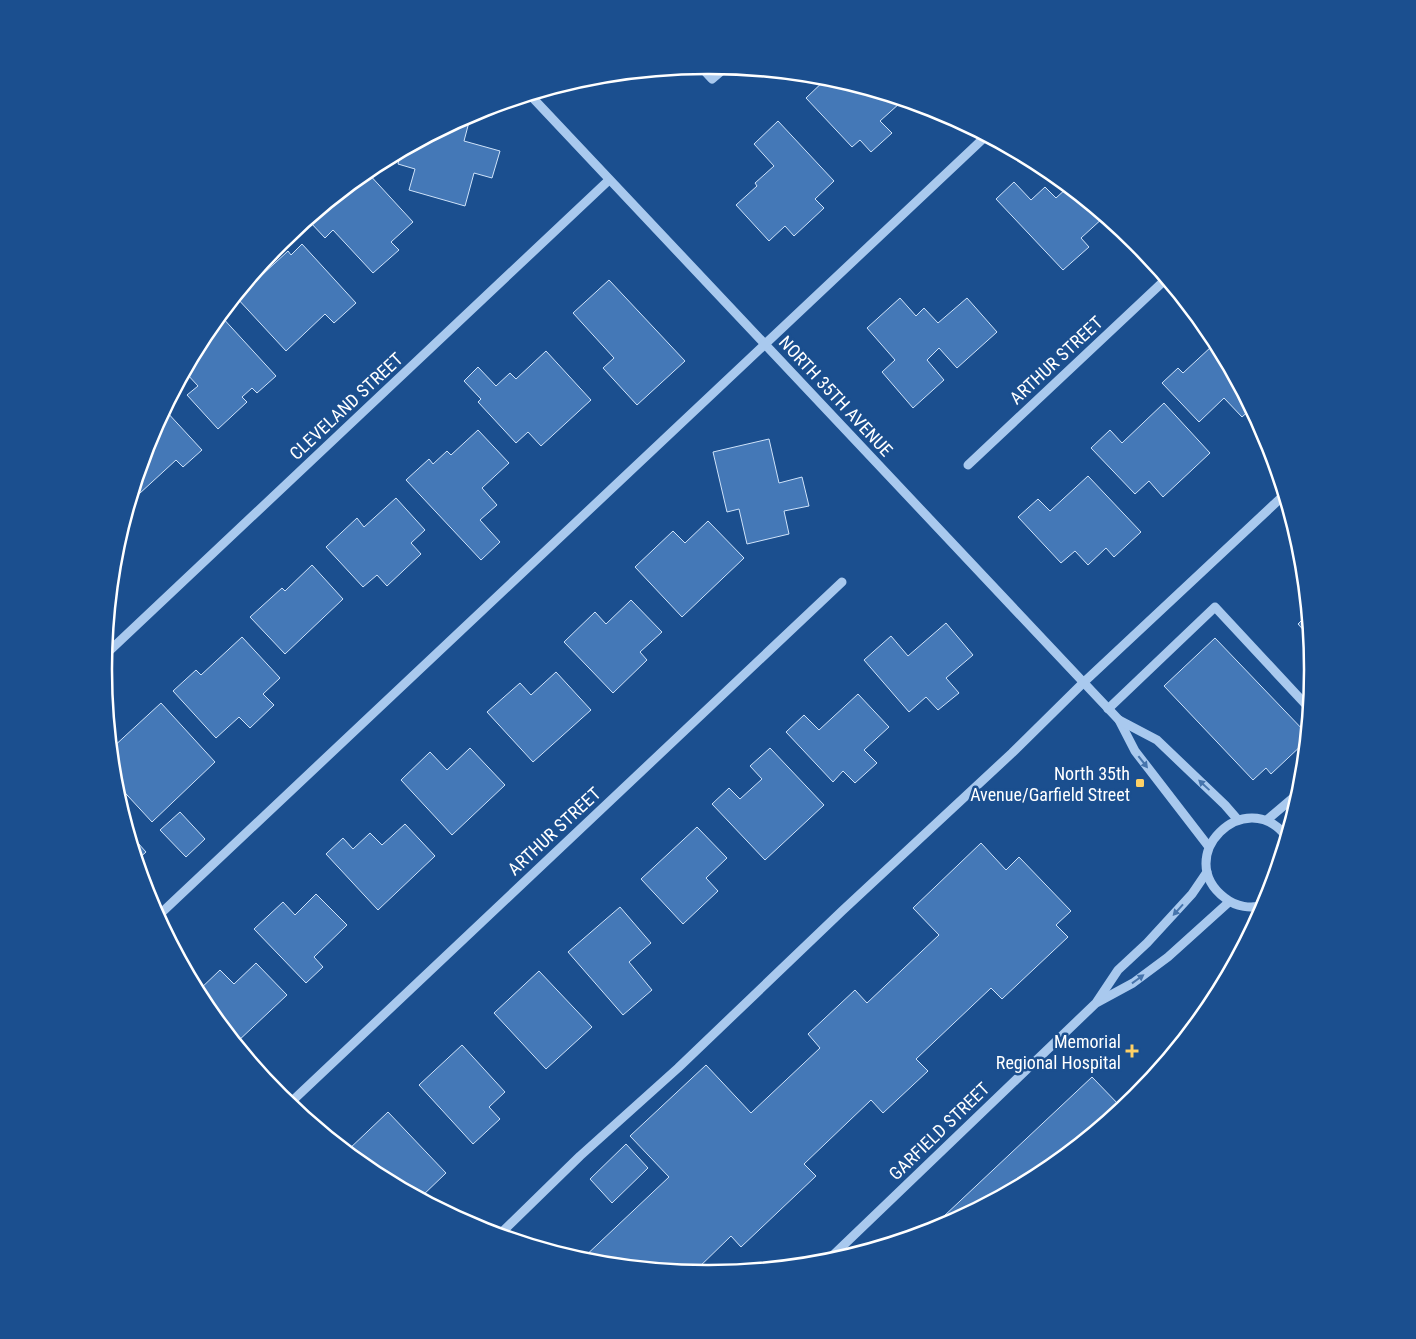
<svg xmlns="http://www.w3.org/2000/svg" width="1416" height="1339" font-family="'Roboto Condensed',sans-serif">
	<rect width="100%" height="100%" fill="#1b4f8f"/>
	<!-- building -->
	<g fill="#4478b7" stroke="#cfe3fa">
		<path d="M828 77 896 98 900 103 880 121 892 133 871 152 860 140 852 147 806 98Z"/>
		<path d="M461 119 469 122 464 141 500 151 492 178 474 173 465 206 409 190 415 169 398 164 401 151Z"/>
		<path d="M778 121 834 181 815 199 824 208 794 236 785 226 769 241 736 205 757 186 755 183 774 166 754 144Z"/>
		<path d="M367 172 413 222 391 242 399 250 373 273 333 230 325 238 310 222Z"/>
		<path d="M1014 182 1031 200 1045 187 1056 198 1068 187 1104 217 1081 238 1089 247 1063 270 996 199Z"/>
		<path d="M302 244 356 303 334 323 325 314 286 351 236 297 258 270 262 275 288 251 291 255Z"/>
		<path d="M609 280 685 361 637 405 603 368 614 358 573 313Z"/>
		<path d="M900 298 916 316 924 308 938 323 967 298 997 332 957 368 939 348 927 360 944 380 913 408 882 372 895 360 867 328Z"/>
		<path d="M220 315 276 376 257 393 252 388 242 397 247 402 218 429 187 395 198 386 186 373 196 364 192 359 206 333Z"/>
		<path d="M1212 346 1224 359 1251 409 1242 417 1224 398 1199 422 1162 383 1178 368 1183 373Z"/>
		<path d="M546 351 591 400 541 446 528 432 516 443 478 402 481 399 464 381 478 367 496 386 510 373 516 379Z"/>
		<path d="M1164 403 1210 453 1163 497 1149 481 1135 494 1091 448 1110 430 1122 443Z"/>
		<path d="M165 410 202 450 183 467 176 460 139 494 134 489 150 438Z"/>
		<path d="M478 430 509 463 482 488 497 505 480 520 500 542 481 560 406 480 429 459 433 464 447 451 451 455Z"/>
		<path d="M769 439 779 483 802 477 809 506 784 511 789 534 747 544 739 509 727 512 713 452Z"/>
		<path d="M1088 476 1141 532 1114 557 1106 548 1088 565 1075 551 1061 563 1018 517 1038 499 1050 511Z"/>
		<path d="M396 498 425 530 411 543 421 554 387 586 377 575 363 587 326 547 357 518 364 527Z"/>
		<path d="M708 521 744 558 682 617 635 567 673 531 685 543Z"/>
		<path d="M312 565 343 599 285 654 250 617 282 588 285 591Z"/>
		<path d="M631 600 662 632 640 652 647 660 613 693 564 642 595 612 606 624Z"/>
		<path d="M1307 615 1309 636 1298 624Z"/>
		<path d="M946 623 973 655 946 678 959 693 938 710 926 697 909 712 864 660 891 636 908 656Z"/>
		<path d="M242 637 280 678 263 694 274 705 250 728 239 717 216 738 173 691 196 670 201 675Z"/>
		<path d="M1215 638 1306 733 1305 742 1271 774 1266 768 1253 780 1164 686Z"/>
		<path d="M556 672 591 710 533 762 487 712 520 683 531 695Z"/>
		<path d="M858 694 889 727 864 750 877 763 855 783 843 771 833 782 786 732 804 715 819 730Z"/>
		<path d="M161 703 215 762 152 822 115 782 111 749Z"/>
		<path d="M470 748 505 785 452 835 401 780 430 752 447 770Z"/>
		<path d="M770 748 824 805 765 860 712 804 729 788 740 799 762 779 750 766Z"/>
		<path d="M180 812 205 839 186 857 160 830Z"/>
		<path d="M405 824 435 856 378 910 326 854 343 838 353 849 370 833 382 845Z"/>
		<path d="M697 827 727 858 706 878 718 891 683 924 641 879Z"/>
		<path d="M129 833 146 852 137 860Z"/>
		<path d="M981 843 1006 870 1019 857 1071 911 1056 925 1068 937 1002 999 991 988 916 1059 928 1071 883 1113 871 1100 804 1164 816 1176 741 1247 731 1236 693 1273 590 1262 581 1260 669 1177 630 1136 706 1065 751 1113 820 1048 808 1034 855 990 867 1003 939 935 913 908Z"/>
		<path d="M316 894 347 925 314 957 323 967 306 983 254 929 283 902 295 915Z"/>
		<path d="M620 907 651 943 629 962 652 990 623 1015 568 952Z"/>
		<path d="M256 963 287 995 236 1043 205 1005 198 991 220 970 234 984Z"/>
		<path d="M539 971 592 1027 546 1069 494 1013Z"/>
		<path d="M462 1045 505 1092 489 1107 500 1119 473 1144 419 1085Z"/>
		<path d="M1166 1060 1142 1089 1139 1085Z"/>
		<path d="M1092 1077 1122 1108 1044 1172 939 1228 927 1232Z"/>
		<path d="M388 1112 446 1173 420 1198 372 1172 347 1151Z"/>
		<path d="M626 1144 648 1168 612 1203 590 1179Z"/>
	</g>
	<g fill="none" stroke-linecap="round" stroke-linejoin="round">
		<!-- minor -->
		<g stroke="#a9c9ee" stroke-width="9">
			<path d="M700 66 712 79 726 67"/>
			<path d="M530 95 1119 720 1135 751 1209 847"/>
			<path d="M968 465 1166 279"/>
			<path d="M105 655 609 180"/>
			<path d="M1108 709 1215 607 1309 708"/>
			<path d="M1119 720 1157 740 1225 805 1238 820"/>
			<path d="M1267 820 1300 792"/>
			<path d="M1264 905C1251 909 1236 907 1225 898 1171 857 1245 784 1286 836"/>
			<path d="M158 916 986 136"/>
			<path d="M1098 1002 1133 983 1168 957 1229 902"/>
			<path d="M289 1104 842 582"/>
			<path d="M499 1235 580 1156 678 1068 842 911 1012 753 1083 683 1284 495"/>
			<path d="M826 1262 1096 1003 1118 970 1147 943 1192 894 1207 872"/>
		</g>
	</g>
	<!-- one-way arrows -->
	<defs><path id="oneway-solid" d="M-6-.8H1V-3.2L6.5 0L1 3.2V.8H-6Z" transform="scale(1.25)"/></defs>
	<g fill="#4674ac">
		<use href="#oneway-solid" transform="translate(1143 762) rotate(52)"/>
		<use href="#oneway-solid" transform="translate(1204 785) rotate(-137)"/>
		<use href="#oneway-solid" transform="translate(1178 910) rotate(132)"/>
		<use href="#oneway-solid" transform="translate(1138 979) rotate(-36)"/>
	</g>
	<!-- markers -->
	<g fill="#ffd166" stroke="#1b4f8f" stroke-width="2">
		<rect x="1135" y="778" width="10" height="10" rx="2.5"/>
		<path d="M1129.5 1043.5h5v5h5v5h-5v5h-5v-5h-5v-5h5z"/>
	</g>
	<g text-anchor="middle" dominant-baseline="central" stroke-width="5" stroke-linejoin="round" paint-order="stroke">
		<!-- street labels -->
		<g font-size="18" fill="#fff" stroke="#1b4f8f">
			<text transform="translate(1056 360) rotate(-43)">ARTHUR STREET</text>
			<text transform="translate(836 396) rotate(47)">NORTH 35TH AVENUE</text>
			<text transform="translate(346 406) rotate(-43)">CLEVELAND STREET</text>
			<text transform="translate(554 831) rotate(-43)">ARTHUR STREET</text>
			<text transform="translate(939 1131) rotate(-44)">GARFIELD STREET</text>
		</g>
		<!-- poi labels -->
		<g font-size="18" fill="#fff" stroke="#1b4f8f" text-anchor="end">
			<text x="1130" y="773">North 35th<tspan x="1130" dy="21">Avenue/Garfield Street</tspan></text>
			<text x="1121" y="1041">Memorial<tspan x="1121" dy="21">Regional Hospital</tspan></text>
		</g>
	</g>
	<!-- crop -->
	<path d="M0 0H1416V1339H0ZM707 74H709A595 595 0 0 1 1304 669V670A595 595 0 0 1 709 1265H707A595 595 0 0 1 112 670V669A595 595 0 0 1 707 74Z" fill="#1b4f8f" fill-rule="evenodd"/>
	<path fill="none" stroke="#fff" stroke-width="2.5" d="M707 74H709A595 595 0 0 1 1304 669V670A595 595 0 0 1 709 1265H707A595 595 0 0 1 112 670V669A595 595 0 0 1 707 74Z"/>
</svg>
